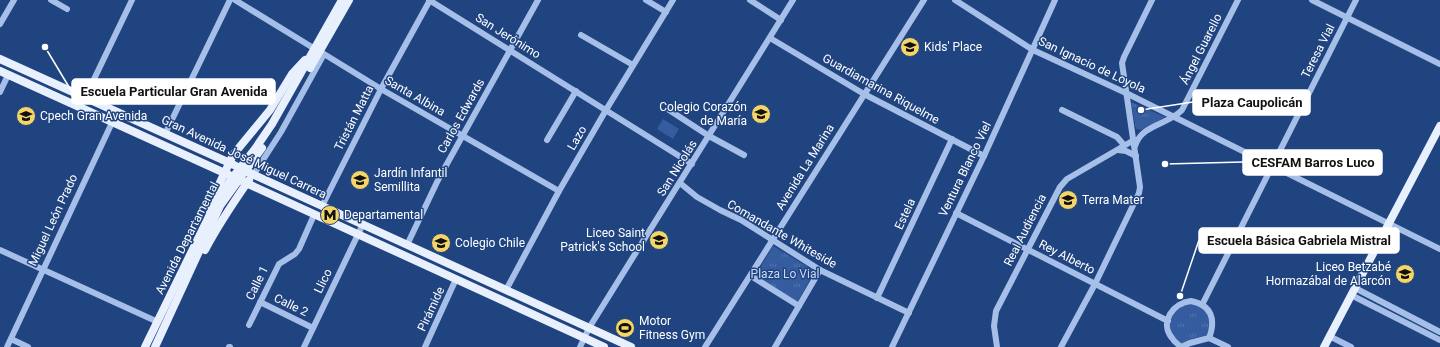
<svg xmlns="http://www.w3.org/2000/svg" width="1440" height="347" font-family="Roboto,sans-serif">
	<defs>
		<pattern id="park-tufts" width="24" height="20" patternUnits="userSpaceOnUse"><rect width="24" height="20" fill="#345c9e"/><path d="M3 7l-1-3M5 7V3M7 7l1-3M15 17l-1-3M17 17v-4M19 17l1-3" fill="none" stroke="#5274ad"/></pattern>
	</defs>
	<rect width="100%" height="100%" fill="#204480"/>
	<!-- park -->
	<g fill="url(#park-tufts)">
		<path d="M1131 102 1165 117 1141 130 1136 129Z"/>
		<path d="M773 246 815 271 797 302 755 276Z"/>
		<path d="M1188 303 1203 306 1212 319 1207 335 1196 338 1181 344C1170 338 1166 321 1174 311 1177 308 1184 305 1188 303Z"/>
	</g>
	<!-- pitch -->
	<path fill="#345c9e" d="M663 119 679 129 673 139 657 129Z"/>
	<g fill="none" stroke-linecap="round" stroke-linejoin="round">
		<!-- minor -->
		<g stroke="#a5bfe8" stroke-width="6">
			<path d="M51 0 67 9"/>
			<path d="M235 0 315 49"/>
			<path d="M429 0 692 164"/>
			<path d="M646 0 666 12"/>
			<path d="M750 0 781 20"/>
			<path d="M955 0 1033 50 1126 93 1440 249"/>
			<path d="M1312 0 1440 64"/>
			<path d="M0 24 14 0"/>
			<path d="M581 35 633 65"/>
			<path d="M770 38 864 94 984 156"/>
			<path d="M0 92 8 75"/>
			<path d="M85 98 132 0"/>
			<path d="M669 110 709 136 744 155"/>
			<path d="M1062 110 1117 137 1124 145"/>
			<path d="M165 134 230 0"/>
			<path d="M547 140 576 91"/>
			<path d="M1135 146C1142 124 1168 125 1182 110L1238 0"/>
			<path d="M1118 150 1126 151 1136 156"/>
			<path d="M254 174 281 132 324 54 381 89 559 191"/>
			<path d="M680 183 697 197 720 210 741 220 820 270 909 313"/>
			<path d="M322 206 381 89 430 0"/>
			<path d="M956 213 1168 321"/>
			<path d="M407 245 438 180 538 0"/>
			<path d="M0 250 158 322"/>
			<path d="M751 276 799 306"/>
			<path d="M1355 288 1440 332"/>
			<path d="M506 290 559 191 606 110 673 0"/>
			<path d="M1351 295 1440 340"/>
			<path d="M877 298 952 139"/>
			<path d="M1191 301C1212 305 1216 320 1209 338L1190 343 1181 347C1178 344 1174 342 1172 338 1159 322 1173 303 1191 301Z"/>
			<path d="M260 302 313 328"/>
			<path d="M1202 305 1356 0"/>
			<path d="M249 325 279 264 295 254 299 249 314 215"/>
			<path d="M1329 336 1351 347"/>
			<path d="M1209 338 1228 347"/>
			<path d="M11 339 28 347"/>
			<path d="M7 347 117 112"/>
			<path d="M229 347H230"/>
			<path d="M304 347 363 224"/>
			<path d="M425 347 456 279"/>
			<path d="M580 347 589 328 793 0"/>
			<path d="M705 347 924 0"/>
			<path d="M775 347 820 270"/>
			<path d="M892 347 984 156 1055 0"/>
			<path d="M997 347 994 326 996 311 1060 187 1067 179 1134 140"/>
			<path d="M1061 347 1095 284 1139 193 1140 187 1122 63 1124 57 1152 0"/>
		</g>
		<!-- major -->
		<g stroke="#e8effd" stroke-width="8">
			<path d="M0 59 232 164"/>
			<path d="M310 68 349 0"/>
			<path d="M0 71 229 175"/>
			<path d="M250 173 631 347"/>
			<path d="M244 182 604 347"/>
			<path d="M207 210 233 155 270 110 292 74 305 60"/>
			<path d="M205 250C218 225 233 203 249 180"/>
			<path d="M145 347 214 206 229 182 255 149 272 124 342 0"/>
			<path d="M155 347 220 206 262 148"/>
			<path d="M1324 347 1440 126"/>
		</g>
		<!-- major-bridge -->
		<g stroke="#e8effd" stroke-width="8">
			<path d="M234 165 250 173"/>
			<path d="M229 175 244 182"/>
		</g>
	</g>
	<!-- icons -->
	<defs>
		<g id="school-disc" transform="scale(1)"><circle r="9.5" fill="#f5d566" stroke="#204480"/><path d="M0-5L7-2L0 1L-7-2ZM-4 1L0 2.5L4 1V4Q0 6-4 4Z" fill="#111"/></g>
		<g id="university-disc" transform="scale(1)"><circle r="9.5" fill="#f5d566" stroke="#204480"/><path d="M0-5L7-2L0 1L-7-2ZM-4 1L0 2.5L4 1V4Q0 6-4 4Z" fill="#111"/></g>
		<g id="metro-disc" transform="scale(1)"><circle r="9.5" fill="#f5d566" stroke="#204480"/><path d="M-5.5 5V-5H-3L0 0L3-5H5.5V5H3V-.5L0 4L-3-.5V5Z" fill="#111"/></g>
		<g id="stadium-disc" transform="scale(1)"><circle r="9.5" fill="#f5d566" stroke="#204480"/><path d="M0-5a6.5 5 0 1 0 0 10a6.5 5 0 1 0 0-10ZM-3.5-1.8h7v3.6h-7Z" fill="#111"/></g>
	</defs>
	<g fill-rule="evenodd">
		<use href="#school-disc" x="910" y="47"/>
		<use href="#school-disc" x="761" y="114"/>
		<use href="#university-disc" x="26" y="116"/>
		<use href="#school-disc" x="360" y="180"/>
		<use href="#school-disc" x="1068" y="200"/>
		<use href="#metro-disc" x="330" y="215"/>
		<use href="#school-disc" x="659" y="240"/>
		<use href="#school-disc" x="441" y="243"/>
		<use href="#school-disc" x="1405" y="274"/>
		<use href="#stadium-disc" x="625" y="328"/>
	</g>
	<g text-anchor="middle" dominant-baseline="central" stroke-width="3" stroke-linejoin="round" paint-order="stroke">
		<!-- street labels -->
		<g font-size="12" fill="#fff" stroke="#204480">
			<text transform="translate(508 36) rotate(32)">San Jerónimo</text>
			<text transform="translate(1201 49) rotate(-63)">Ángel Guarello</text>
			<text transform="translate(1318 51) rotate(-63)">Teresa Vial</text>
			<text transform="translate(1092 65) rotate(25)">San Ignacio de Loyola</text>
			<text transform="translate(881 89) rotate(29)">Guardiamarina Riquelme</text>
			<text transform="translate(415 96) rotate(30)">Santa Albina</text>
			<text transform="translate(461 116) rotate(-61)">Carlos Edwards</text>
			<text transform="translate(354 118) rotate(-63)">Tristán Matta</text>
			<text transform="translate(577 138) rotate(-60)">Lazo</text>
			<text transform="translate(244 157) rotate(25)">Gran Avenida José Miguel Carrera</text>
			<text transform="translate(805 167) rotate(-58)">Avenida La Marina</text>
			<text transform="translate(677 168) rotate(-58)">San Nicolás</text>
			<text transform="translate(965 169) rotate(-64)">Ventura Blanco Viel</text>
			<text transform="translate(905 214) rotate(-65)">Estela</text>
			<text transform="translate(53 220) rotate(-65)">Miguel León Prado</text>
			<text transform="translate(1025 230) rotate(-63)">Real Audiencia</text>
			<text transform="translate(782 234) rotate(30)">Comandante Whiteside</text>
			<text transform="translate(187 238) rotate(-63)">Avenida Departamental</text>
			<text transform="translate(1067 257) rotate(27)">Rey Alberto</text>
			<text transform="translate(323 281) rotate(-64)">Llico</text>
			<text transform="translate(257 283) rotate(-64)">Calle 1</text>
			<text transform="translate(291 305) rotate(26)">Calle 2</text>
			<text transform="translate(431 309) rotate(-65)">Pirámide</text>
		</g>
		<!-- poi labels -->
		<g font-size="12" fill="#fff" stroke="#204480" text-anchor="start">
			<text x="924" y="47">Kids' Place</text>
			<text x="747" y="107" text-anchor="end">Colegio Corazón<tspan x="747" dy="14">de María</tspan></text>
			<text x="40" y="116">Cpech Gran Avenida</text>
			<text x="374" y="173">Jardín Infantil<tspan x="374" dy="14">Semillita</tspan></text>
			<text x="1082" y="200">Terra Mater</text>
			<text x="344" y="215">Departamental</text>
			<text x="645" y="233" text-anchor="end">Liceo Saint<tspan x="645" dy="14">Patrick's School</tspan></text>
			<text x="455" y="243">Colegio Chile</text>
			<text x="1391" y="267" text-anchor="end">Liceo Betzabé<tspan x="1391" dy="14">Hormazábal de Alarcón</tspan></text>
			<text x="639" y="321">Motor<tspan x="639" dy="14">Fitness Gym</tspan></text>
		</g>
		<!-- park labels -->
		<g font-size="12" fill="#c9daf6" stroke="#204480">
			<text x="785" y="274">Plaza Lo Vial</text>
		</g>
	</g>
	<!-- callouts -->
	<path fill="none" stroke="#fff" stroke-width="1.5" d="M45 47L72 92M1141 110L1193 102M1165 164L1243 162M1180 296L1199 240"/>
	<g fill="#fff" stroke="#204480" stroke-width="1.5">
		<circle cx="45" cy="47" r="4"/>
		<circle cx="1141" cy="110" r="4"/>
		<circle cx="1165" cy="164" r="4"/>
		<circle cx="1180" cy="296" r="4"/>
	</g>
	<g fill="#fff" stroke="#fff" stroke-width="1.5">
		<rect x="72" y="79" width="203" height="25" rx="4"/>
		<rect x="1193" y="90" width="117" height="25" rx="4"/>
		<rect x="1243" y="150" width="139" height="25" rx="4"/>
		<rect x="1199" y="228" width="200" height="25" rx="4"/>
	</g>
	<g font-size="13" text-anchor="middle" font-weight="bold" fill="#111">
		<text x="174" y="96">Escuela Particular Gran Avenida</text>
		<text x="1252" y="107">Plaza Caupolicán</text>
		<text x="1313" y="167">CESFAM Barros Luco</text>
		<text x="1299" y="245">Escuela Básica Gabriela Mistral</text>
	</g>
</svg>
